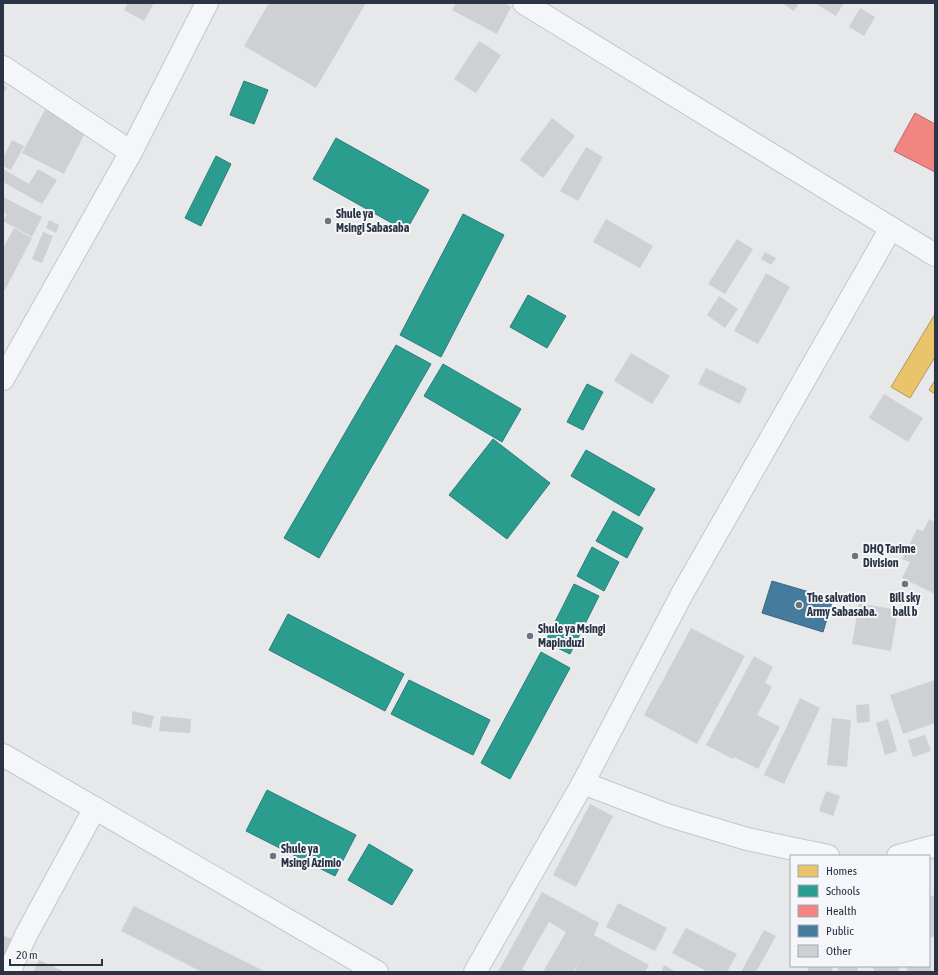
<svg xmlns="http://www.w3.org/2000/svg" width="938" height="975" font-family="'Asap Condensed',sans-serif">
	<rect width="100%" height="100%" fill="#e6e8ea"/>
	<!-- homes -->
	<g fill="#e9c46a" stroke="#b0995f">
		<path d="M935 314V357L910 398 891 387Z"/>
		<path d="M935 380V394L929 390Z"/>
	</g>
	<!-- schools -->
	<g fill="#2a9d8f" stroke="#2a7e79">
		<path d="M244 81 268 90 254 124 230 115Z"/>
		<path d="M336 138 429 190 406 231 313 179Z"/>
		<path d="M216 156 231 164 201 226 185 218Z"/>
		<path d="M463 214 504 235 441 357 400 335Z"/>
		<path d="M528 295 566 316 547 348 510 327Z"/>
		<path d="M396 345 431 364 319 558 284 538Z"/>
		<path d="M443 364 521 409 502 442 424 396Z"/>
		<path d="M587 384 603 392 583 430 567 422Z"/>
		<path d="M493 439 550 483 507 539 449 495Z"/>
		<path d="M586 450 655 489 639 516 571 476Z"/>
		<path d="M613 511 643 528 627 558 596 541Z"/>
		<path d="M592 547 619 562 604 591 577 576Z"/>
		<path d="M574 584 599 596 570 654 545 642Z"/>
		<path d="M288 614 404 674 385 711 269 650Z"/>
		<path d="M541 652 570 668 510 779 481 763Z"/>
		<path d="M409 680 490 720 473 755 391 714Z"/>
		<path d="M267 790 356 835 335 876 246 831Z"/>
		<path d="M369 844 413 870 392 905 348 880Z"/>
	</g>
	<!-- health -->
	<path fill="#f28482" stroke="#b66c70" d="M915 113 935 124V172L894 151Z"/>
	<!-- public -->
	<path fill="#457b9d" stroke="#3d6683" d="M772 581 833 599 823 632 762 613Z"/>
	<!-- building -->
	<g fill="#ced0d3">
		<path d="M128 3H154L144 21 124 10Z"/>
		<path d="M269 3H366L316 88 244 46Z"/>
		<path d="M456 3H504L511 7 497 34 452 10Z"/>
		<path d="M782 3H799L794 11Z"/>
		<path d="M815 3H844L836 16Z"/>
		<path d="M860 8 875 17 864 36 849 27Z"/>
		<path d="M479 41 501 55 476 93 454 79Z"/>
		<path d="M3 84 7 88 3 93Z"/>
		<path d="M48 104 89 125 64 174 22 153Z"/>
		<path d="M552 118 575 136 543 178 520 160Z"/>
		<path d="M12 140 24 146 11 170 3 166V158Z"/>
		<path d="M586 147 603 157 578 201 560 191Z"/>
		<path d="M3 169 29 184 38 169 57 180 42 204 3 182Z"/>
		<path d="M3 197 42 217 32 237 3 221 7 214 3 212Z"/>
		<path d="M606 219 653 246 640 268 593 242Z"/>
		<path d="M49 220 59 225 56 233 46 228Z"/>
		<path d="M14 228 32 238 5 290 3 289V248Z"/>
		<path d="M43 232 53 236 42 263 32 259Z"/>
		<path d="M737 239 753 249 725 294 708 284Z"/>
		<path d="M765 252 776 258 771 265 761 259Z"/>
		<path d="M766 273 790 287 758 344 734 331Z"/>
		<path d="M719 296 738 309 725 328 707 315Z"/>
		<path d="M631 353 670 376 652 404 614 381Z"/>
		<path d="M706 368 747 388 740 404 698 384Z"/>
		<path d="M884 394 923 418 908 442 869 418Z"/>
		<path d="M929 519 935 522V594L902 578 910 562 902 559 917 529 923 531Z"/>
		<path d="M859 603 898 610 891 651 852 644Z"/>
		<path d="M691 628 745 656 697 744 644 715Z"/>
		<path d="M754 656 773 667 765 683 772 687 757 715 780 727 758 769 734 757 733 759 706 745Z"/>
		<path d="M935 680V723L903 734 890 695Z"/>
		<path d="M800 698 820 708 784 784 764 775Z"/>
		<path d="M869 704 870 722 857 723 856 705Z"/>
		<path d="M132 711 154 716 151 728 132 724Z"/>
		<path d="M161 716 191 719 190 733 159 731Z"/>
		<path d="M832 718 851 720 847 767 827 765Z"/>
		<path d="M888 719 897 751 885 755 876 723Z"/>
		<path d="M925 735 931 751 913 757 908 740Z"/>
		<path d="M826 791 840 796 833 816 819 811Z"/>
		<path d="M590 804 613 816 576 887 553 875Z"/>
		<path d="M542 892 599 923 594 935 649 965 645 972H574L580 960 573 972H543L566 932 549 922 522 969 528 972H498Z"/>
		<path d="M935 895V936L929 938V897Z"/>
		<path d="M618 903 667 928 655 951 606 927Z"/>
		<path d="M134 906 266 972H202L121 931Z"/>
		<path d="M686 928 737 954 727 972H708L672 953Z"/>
		<path d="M764 930 776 936 756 972H741Z"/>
		<path d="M3 935 16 941 3 967Z"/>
		<path d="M39 960 65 972H33Z"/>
		<path d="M664 965 676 972H661Z"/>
		<path d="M808 966H833L832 972H808Z"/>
		<rect x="838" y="966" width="20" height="6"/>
		<path d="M872 966H898L900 972H875Z"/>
		<path d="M906 966H930L932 972H908Z"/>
	</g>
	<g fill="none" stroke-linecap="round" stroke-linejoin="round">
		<!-- minor casing -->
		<g stroke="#c4c6c8" stroke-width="24">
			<g id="minor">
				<path d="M524 3 935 255"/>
				<path d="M3 67 131 152"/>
				<path d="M3 379 131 152 207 3"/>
				<path d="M3 755 377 972"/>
				<path d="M583 783 667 815 747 839 828 856"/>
				<path d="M898 856 935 846"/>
				<path d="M9 972 26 935 95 808"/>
				<path d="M475 972 583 783 682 594 891 228"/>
			</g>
		</g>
		<!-- minor -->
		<use href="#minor" stroke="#f5f6f7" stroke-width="22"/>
	</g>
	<!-- markers -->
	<g fill="#6c737f" stroke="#f4f6f9" stroke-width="1.5">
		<circle cx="328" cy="221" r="4"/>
		<circle cx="855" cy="556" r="4"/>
		<circle cx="905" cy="584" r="4"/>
		<circle cx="799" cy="605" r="4"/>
		<circle cx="530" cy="636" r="4"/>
		<circle cx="273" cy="856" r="4"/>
	</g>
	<g text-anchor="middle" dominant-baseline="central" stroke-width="4" stroke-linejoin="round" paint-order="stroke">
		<!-- poi labels -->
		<g font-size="12" font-weight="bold" fill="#2b3445" stroke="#f4f6f9" text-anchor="start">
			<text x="336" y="214">Shule ya<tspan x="336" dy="14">Msingi Sabasaba</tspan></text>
			<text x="863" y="549">DHQ Tarime<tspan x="863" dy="14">Division</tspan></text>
			<text x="807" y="598">The salvation<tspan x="807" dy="14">Army Sabasaba.</tspan></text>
			<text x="905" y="598" text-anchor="middle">Bill sky<tspan x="905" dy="14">ball b</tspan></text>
			<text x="538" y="629">Shule ya Msingi<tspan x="538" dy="14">Mapinduzi</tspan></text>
			<text x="281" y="849">Shule ya<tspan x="281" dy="14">Msingi Azimio</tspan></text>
		</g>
	</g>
	<!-- border -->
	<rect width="938" height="975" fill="none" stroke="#2b3445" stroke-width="8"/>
	<!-- legend -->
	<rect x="790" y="855" width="140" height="112" fill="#f4f6f9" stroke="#a4a8b1"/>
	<rect x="798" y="865" width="20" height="12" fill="#e9c46a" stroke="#a4a8b1"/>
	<text x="826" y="875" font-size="12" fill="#2b3445">Homes</text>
	<rect x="798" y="885" width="20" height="12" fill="#2a9d8f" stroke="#a4a8b1"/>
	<text x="826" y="895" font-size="12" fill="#2b3445">Schools</text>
	<rect x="798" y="905" width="20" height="12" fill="#f28482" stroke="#a4a8b1"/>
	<text x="826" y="915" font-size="12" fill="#2b3445">Health</text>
	<rect x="798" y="925" width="20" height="12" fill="#457b9d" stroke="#a4a8b1"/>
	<text x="826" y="935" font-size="12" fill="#2b3445">Public</text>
	<rect x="798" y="945" width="20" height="12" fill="#ced0d3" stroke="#a4a8b1"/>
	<text x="826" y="955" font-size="12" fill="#2b3445">Other</text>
	<!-- scale -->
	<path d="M10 959v6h92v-6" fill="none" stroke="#2b3445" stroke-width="2"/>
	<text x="16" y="959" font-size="12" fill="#2b3445" stroke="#f4f6f9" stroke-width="3" paint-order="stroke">20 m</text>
</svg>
